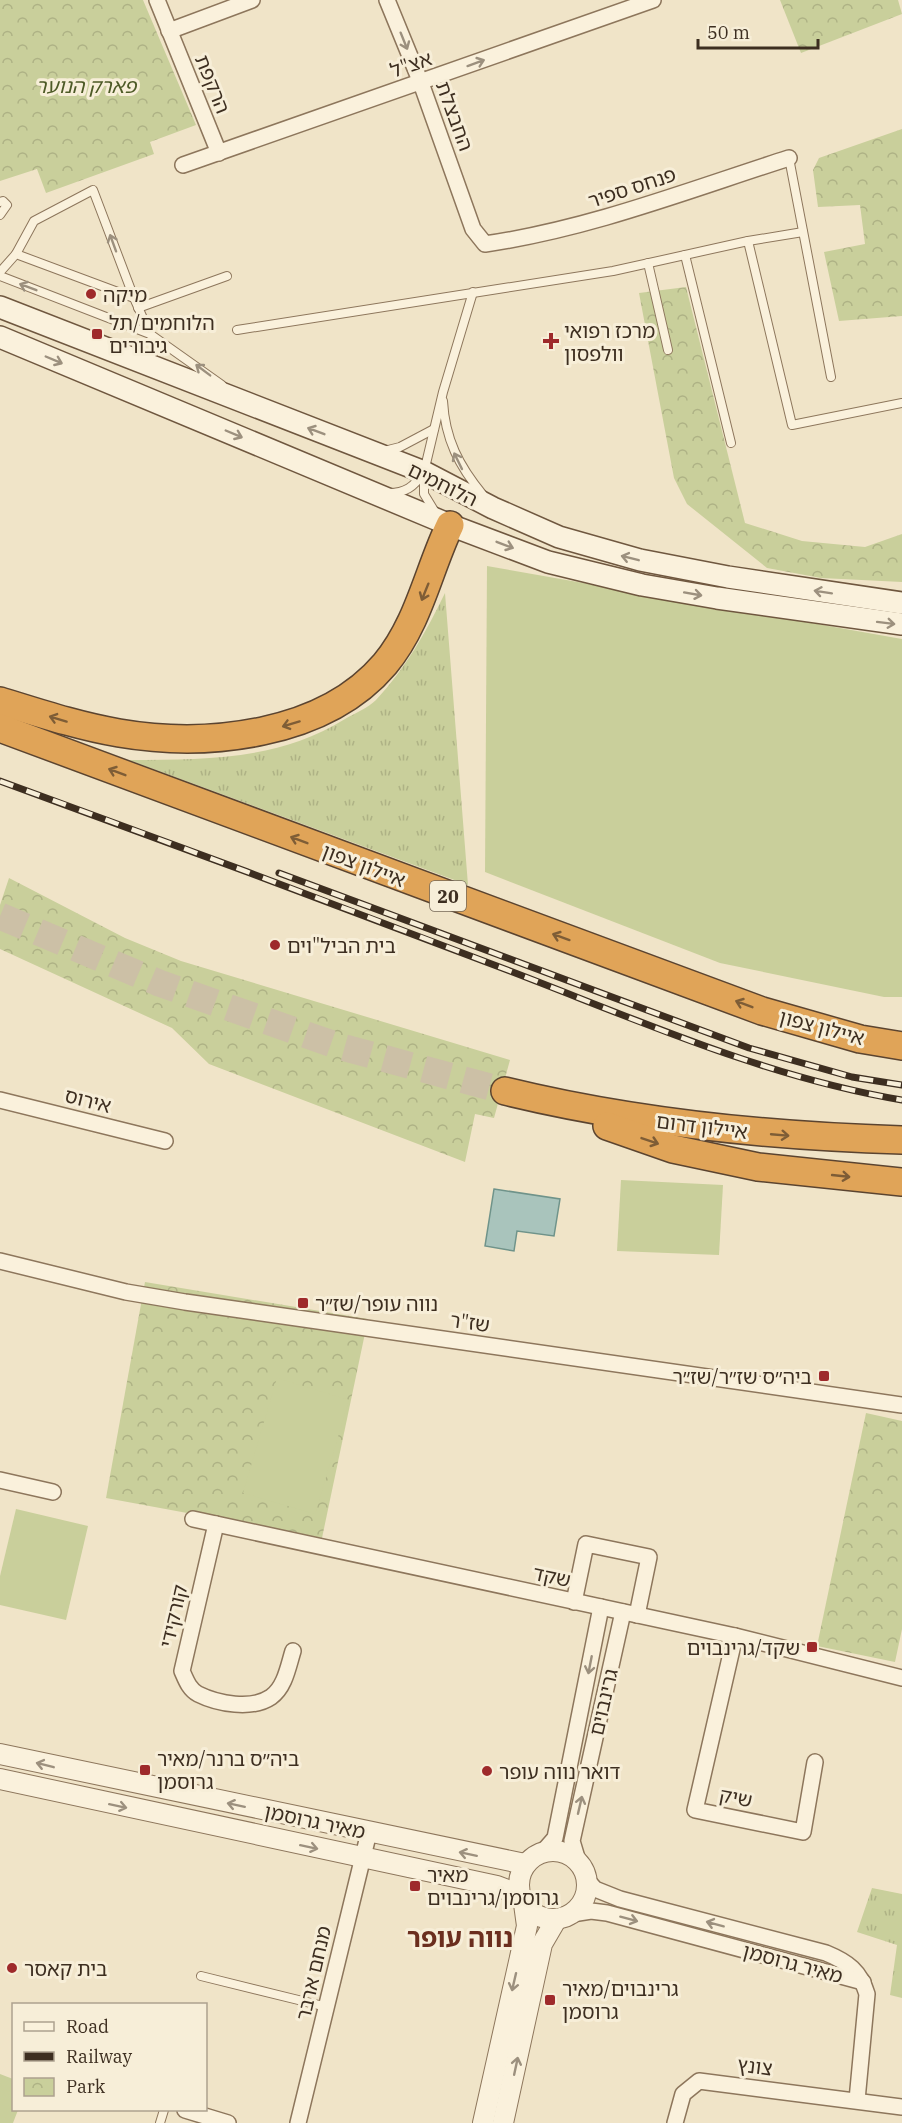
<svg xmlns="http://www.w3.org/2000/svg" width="902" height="2123" font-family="'IBM Plex Serif','Noto Sans Hebrew',serif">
	<defs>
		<pattern id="grass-tufts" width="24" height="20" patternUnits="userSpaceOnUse" patternTransform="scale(1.5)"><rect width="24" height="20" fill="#c9cf9b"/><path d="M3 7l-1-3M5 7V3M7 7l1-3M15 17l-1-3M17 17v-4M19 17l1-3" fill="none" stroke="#aeb285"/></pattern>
		<pattern id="park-crowns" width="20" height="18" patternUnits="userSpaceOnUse" patternTransform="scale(1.5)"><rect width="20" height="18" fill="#c9cf9b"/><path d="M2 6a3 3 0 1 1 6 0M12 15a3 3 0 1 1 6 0" fill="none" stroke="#aeb285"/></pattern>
	</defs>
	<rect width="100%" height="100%" fill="#f0e4c8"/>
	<!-- grass -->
	<g fill="url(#grass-tufts)">
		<path d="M445 593 468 885 129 760C206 759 277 761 345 719 355 713 368 708 376 700 406 668 426 632 445 593Z"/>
		<path d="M872 1888 902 1894V1998L890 1995 897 1945 857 1932Z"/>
	</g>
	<!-- park -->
	<g fill="url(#park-crowns)">
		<path d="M0 0H143L196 125 150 142 154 154 46 193 37 169 0 181Z"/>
		<path d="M780 0H898L902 14 801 53Z"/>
		<path d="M902 129V316L839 321 824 252 865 244 860 205 818 207 813 170 819 158Z"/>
		<path d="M686 287 745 523 802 541 865 547 902 534V582L821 578 767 568 687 504 674 478 639 293Z"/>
		<path d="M9 878 125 938 181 961 510 1060 494 1118 475 1114 465 1162 209 1064 172 1028 0 949V905Z"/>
		<path d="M145 1282 368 1319 322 1538 106 1498Z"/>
		<path d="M866 1413 902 1421V1629L895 1662 817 1646Z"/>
	</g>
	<!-- pitch -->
	<g fill="#c9cf9b">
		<path d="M487 566 902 639V997H884L720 963 485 872Z"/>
		<path d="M621 1180 723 1185 719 1255 617 1251Z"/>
		<path d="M277 1378 349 1400 315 1514 243 1493Z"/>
		<path d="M16 1509 88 1526 66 1620 0 1605V1576Z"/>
		<path d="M0 2074 13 2079 14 2110H18L13 2123H0Z"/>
	</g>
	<!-- water -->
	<path fill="#a9c4bc" stroke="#6f938a" stroke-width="1.5" d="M494 1189 560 1199 554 1236 517 1231 514 1251 485 1246Z"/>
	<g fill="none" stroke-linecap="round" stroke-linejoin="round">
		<!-- motorway-tunnel -->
		<path stroke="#ccc0a6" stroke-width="27" stroke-dasharray="27 14" stroke-linecap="butt" d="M0 916 159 983 338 1046 505 1091"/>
		<!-- service casing -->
		<g stroke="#8d765c" stroke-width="10">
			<g id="service">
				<path d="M789 158 831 377"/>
				<path d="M0 202 3 201 7 205 0 215"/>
				<path d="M748 241 792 425 902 403"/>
				<path d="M16 254 34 221 93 190 134 298"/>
				<path d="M685 255 731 443"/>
				<path d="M648 263 668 350"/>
				<path d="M0 272 16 254 134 298 150 334"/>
				<path d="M0 276 150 334 222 385"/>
				<path d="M138 308 227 276"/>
				<path d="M237 330 613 271 748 241 803 232"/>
				<path d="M443 401C445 439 459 466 483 495"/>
				<path d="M384 451 400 447 434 429"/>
				<path d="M389 493C405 493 414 487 423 473"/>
				<path d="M435 512 424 494V472L443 392 473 292"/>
				<path d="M201 1976 327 2007"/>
				<path d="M160 2123 164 2110"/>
			</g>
		</g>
		<!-- minor casing -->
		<g stroke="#8d765c" stroke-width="18">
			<g id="minor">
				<path d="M157 0 219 153"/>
				<path d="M387 0 421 83 473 229 485 244C589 229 689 190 789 158"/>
				<path d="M169 31 252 0"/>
				<path d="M183 165 653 0"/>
				<path d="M0 1100 165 1141"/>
				<path d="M0 1261 126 1292 185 1302 902 1405"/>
				<path d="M0 1480 53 1492"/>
				<path d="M193 1519 735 1636 902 1678"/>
				<path d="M216 1524 182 1671C186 1680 189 1689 198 1694 218 1704 252 1710 271 1697 285 1687 288 1667 293 1651"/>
				<path d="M574 1602 586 1544 649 1557 637 1615"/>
				<path d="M735 1636 695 1810 803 1832 815 1762"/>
				<path d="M542 1853 555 1838 601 1607"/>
				<path d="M578 1861 572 1841 623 1612"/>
				<path d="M587 1880 595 1889 620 1899 826 1953C848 1962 860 1971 867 1994L857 2100"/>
				<path d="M572 1914 591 1911 607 1913 863 1982"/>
				<path d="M185 2110 228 2123"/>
				<path d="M298 2123 369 1832"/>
				<path d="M675 2123 683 2094 699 2081 902 2107"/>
			</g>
		</g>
		<!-- tertiary casing -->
		<g stroke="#8d765c" stroke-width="22">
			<g id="tertiary">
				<path d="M0 1754 525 1864"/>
				<path d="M0 1779 497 1886 520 1895"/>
				<circle cx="553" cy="1885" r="34"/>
				<path d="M483 2123 527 1926 524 1904"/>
				<path d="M503 2123 542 1944 556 1920"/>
			</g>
		</g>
		<!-- secondary casing -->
		<g stroke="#6f573f" stroke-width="24">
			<g id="secondary">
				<path d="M0 307 424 472 493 508 559 537 640 560 728 577 902 603"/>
				<path d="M0 337 450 525 548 562 642 585 717 598 902 624"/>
			</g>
		</g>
		<!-- motorway casing -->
		<g stroke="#5b4430" stroke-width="30">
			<g id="motorway">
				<path d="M0 701C39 713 78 726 119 733 207 748 324 736 385 664 419 623 428 571 450 525"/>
				<path d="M0 728 762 1011 860 1039 902 1046"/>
				<path d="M505 1091C636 1123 768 1136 902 1140"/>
				<path d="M607 1126 673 1149 758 1167 902 1182"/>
			</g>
		</g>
		<!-- service -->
		<use href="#service" stroke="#faf1dc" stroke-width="8"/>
		<!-- minor -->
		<use href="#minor" stroke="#faf1dc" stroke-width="15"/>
		<!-- tertiary -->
		<use href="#tertiary" stroke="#faf1dc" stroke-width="20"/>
		<!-- secondary -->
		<use href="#secondary" stroke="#faf1dc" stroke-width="21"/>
		<!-- motorway -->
		<use href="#motorway" stroke="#e0a458" stroke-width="27"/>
		<!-- rail casing -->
		<g stroke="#3d2e20" stroke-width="7">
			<g id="rail">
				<path d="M0 781C171 843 340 906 510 971 638 1020 765 1077 902 1100"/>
				<path d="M279 873 749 1048 852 1077 902 1085"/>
			</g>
		</g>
		<!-- rail -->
		<use href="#rail" stroke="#f7eed8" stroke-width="4.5" stroke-dasharray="14" stroke-linecap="butt"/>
	</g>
	<!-- one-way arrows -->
	<defs><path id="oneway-shaft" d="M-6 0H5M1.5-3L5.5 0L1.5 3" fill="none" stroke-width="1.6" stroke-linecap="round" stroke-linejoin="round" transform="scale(1.5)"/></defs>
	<g stroke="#9c907e">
		<use href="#oneway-shaft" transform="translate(404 41) rotate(68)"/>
		<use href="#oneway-shaft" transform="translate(476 63) rotate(-20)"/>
		<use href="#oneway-shaft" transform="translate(113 243) rotate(-110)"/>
		<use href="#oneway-shaft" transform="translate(28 287) rotate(-159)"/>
		<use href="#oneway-shaft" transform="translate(54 360) rotate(23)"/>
		<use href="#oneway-shaft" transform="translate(203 370) rotate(-143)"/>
		<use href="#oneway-shaft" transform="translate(316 431) rotate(-159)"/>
		<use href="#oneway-shaft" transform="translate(234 434) rotate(23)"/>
		<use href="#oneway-shaft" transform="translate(458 461) rotate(-116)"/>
		<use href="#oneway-shaft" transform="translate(505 545) rotate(21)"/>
		<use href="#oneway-shaft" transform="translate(630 558) rotate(-166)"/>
		<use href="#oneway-shaft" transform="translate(823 592) rotate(-171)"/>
		<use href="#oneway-shaft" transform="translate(693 594) rotate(10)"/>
		<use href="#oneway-shaft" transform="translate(886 623) rotate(7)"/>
		<use href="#oneway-shaft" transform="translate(590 1665) rotate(101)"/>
		<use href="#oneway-shaft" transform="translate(45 1765) rotate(-166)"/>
		<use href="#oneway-shaft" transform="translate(236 1805) rotate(-168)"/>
		<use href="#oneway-shaft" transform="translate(580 1805) rotate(-77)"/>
		<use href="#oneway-shaft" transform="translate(118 1806) rotate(12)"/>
		<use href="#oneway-shaft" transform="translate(309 1847) rotate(12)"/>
		<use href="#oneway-shaft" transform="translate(468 1854) rotate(-168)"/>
		<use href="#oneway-shaft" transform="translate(629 1919) rotate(15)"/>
		<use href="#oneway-shaft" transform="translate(715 1924) rotate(-165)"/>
		<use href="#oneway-shaft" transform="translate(514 1982) rotate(103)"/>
		<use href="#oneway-shaft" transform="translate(516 2066) rotate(-78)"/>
	</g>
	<g stroke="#7e5d36">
		<use href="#oneway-shaft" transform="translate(425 592) rotate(112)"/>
		<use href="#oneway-shaft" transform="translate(58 719) rotate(-163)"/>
		<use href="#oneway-shaft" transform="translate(291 724) rotate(163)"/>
		<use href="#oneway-shaft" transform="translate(117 772) rotate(-159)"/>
		<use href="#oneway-shaft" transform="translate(299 840) rotate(-159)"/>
		<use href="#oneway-shaft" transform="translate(561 937) rotate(-160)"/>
		<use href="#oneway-shaft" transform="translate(744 1004) rotate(-159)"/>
		<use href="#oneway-shaft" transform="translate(780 1135) rotate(5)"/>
		<use href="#oneway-shaft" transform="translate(650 1141) rotate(19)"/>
		<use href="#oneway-shaft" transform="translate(841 1176) rotate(6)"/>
	</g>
	<!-- markers -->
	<g fill="#9e2a2b" stroke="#f7eed8" stroke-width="2">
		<circle cx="91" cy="294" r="6"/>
		<rect x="91" y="328" width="12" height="12" rx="3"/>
		<path d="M548 332h6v6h6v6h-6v6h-6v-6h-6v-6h6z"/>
		<circle cx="275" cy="945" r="6"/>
		<rect x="297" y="1297" width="12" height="12" rx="3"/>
		<rect x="818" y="1370" width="12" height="12" rx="3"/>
		<rect x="806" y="1641" width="12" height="12" rx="3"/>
		<rect x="139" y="1764" width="12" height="12" rx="3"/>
		<circle cx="487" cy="1771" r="6"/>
		<rect x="409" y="1880" width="12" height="12" rx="3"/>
		<circle cx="12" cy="1968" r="6"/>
		<rect x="544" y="1994" width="12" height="12" rx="3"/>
	</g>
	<g text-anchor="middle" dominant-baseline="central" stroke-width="6" stroke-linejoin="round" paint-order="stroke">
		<!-- shield labels -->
		<rect fill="#f7eed8" stroke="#756857" stroke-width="1.5" x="430" y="881" width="36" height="30" rx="4.5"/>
		<g font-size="18" font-weight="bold" fill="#3d2e20">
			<text x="448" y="896">20</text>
		</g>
		<!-- street labels -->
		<g font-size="20" fill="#3d2e20" stroke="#f7eed8">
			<text transform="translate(411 64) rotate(-19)">אצ"ל</text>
			<text transform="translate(213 84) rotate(68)">הרקפת</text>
			<text transform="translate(455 116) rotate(70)">החבצלת</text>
			<text transform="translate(632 187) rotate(-18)">פנחס ספיר</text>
			<text transform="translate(443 484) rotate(26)">הלוחמים</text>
			<text transform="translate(364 865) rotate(21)">איילון צפון</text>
			<text transform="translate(822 1027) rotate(15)">איילון צפון</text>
			<text transform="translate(88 1100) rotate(14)">אירוס</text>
			<text transform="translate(702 1126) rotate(7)">איילון דרום</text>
			<text transform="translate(470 1322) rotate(8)">שז"ר</text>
			<text transform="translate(552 1576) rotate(12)">שקד</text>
			<text transform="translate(173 1616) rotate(-77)">קורקידי</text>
			<text transform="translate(603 1702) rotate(-77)">גרינבוים</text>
			<text transform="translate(736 1797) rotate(11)">שיק</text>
			<text transform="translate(315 1821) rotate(12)">מאיר גרוסמן</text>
			<text transform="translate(793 1963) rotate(15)">מאיר גרוסמן</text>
			<text transform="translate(313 1973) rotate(-77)">מנחם ארבר</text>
			<text transform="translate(755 2066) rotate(7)">צונץ</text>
		</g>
		<!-- park labels -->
		<g font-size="20" font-style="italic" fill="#4d5a26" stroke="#f7eed8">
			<text x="86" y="85">פארק הנוער</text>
		</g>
		<!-- poi labels -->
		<g font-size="20" fill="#3d2e20" stroke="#f7eed8" text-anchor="start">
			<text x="103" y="294">מיקה</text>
			<text x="109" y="322">הלוחמים/תל<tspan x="109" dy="23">גיבורים</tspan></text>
			<text x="564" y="330">מרכז רפואי<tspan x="564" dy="23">וולפסון</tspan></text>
			<text x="287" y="945">בית הביל"וים</text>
			<text x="315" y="1303">נווה עופר/שז״ר</text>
			<text x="812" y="1376" text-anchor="end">ביה״ס שז״ר/שז״ר</text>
			<text x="800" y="1647" text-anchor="end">שקד/גרינבוים</text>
			<text x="157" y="1758">ביה״ס ברנר/מאיר<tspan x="157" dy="23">גרוסמן</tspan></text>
			<text x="499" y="1771">דואר נווה עופר</text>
			<text x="427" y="1874">מאיר<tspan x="427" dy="23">גרוסמן/גרינבוים</tspan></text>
			<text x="24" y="1968">בית קאסר</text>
			<text x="562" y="1988">גרינבוים/מאיר<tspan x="562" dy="23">גרוסמן</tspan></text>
		</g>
		<!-- district labels -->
		<g font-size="26" font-weight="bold" fill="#6b2e1e" stroke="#f7eed8">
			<text x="460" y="1937">נווה עופר</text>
		</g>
	</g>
	<!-- legend -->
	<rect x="12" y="2003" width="195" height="108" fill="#f7eed8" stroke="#ada18e" stroke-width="1.5"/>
	<rect x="24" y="2022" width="30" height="9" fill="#faf1dc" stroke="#ada18e" stroke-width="1.5"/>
	<text x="66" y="2033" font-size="18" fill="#3d2e20">Road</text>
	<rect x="24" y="2052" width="30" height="9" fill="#3d2e20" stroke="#ada18e" stroke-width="1.5"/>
	<text x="66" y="2063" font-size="18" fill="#3d2e20">Railway</text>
	<rect x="24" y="2078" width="30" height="18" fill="url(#park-crowns)" stroke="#ada18e" stroke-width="1.5"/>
	<text x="66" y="2093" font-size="18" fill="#3d2e20">Park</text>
	<!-- scale -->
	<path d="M698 39v9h120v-9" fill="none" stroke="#3d2e20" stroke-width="3"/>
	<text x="707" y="39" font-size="18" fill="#3d2e20" stroke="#f7eed8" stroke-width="4.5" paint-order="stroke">50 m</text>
</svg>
